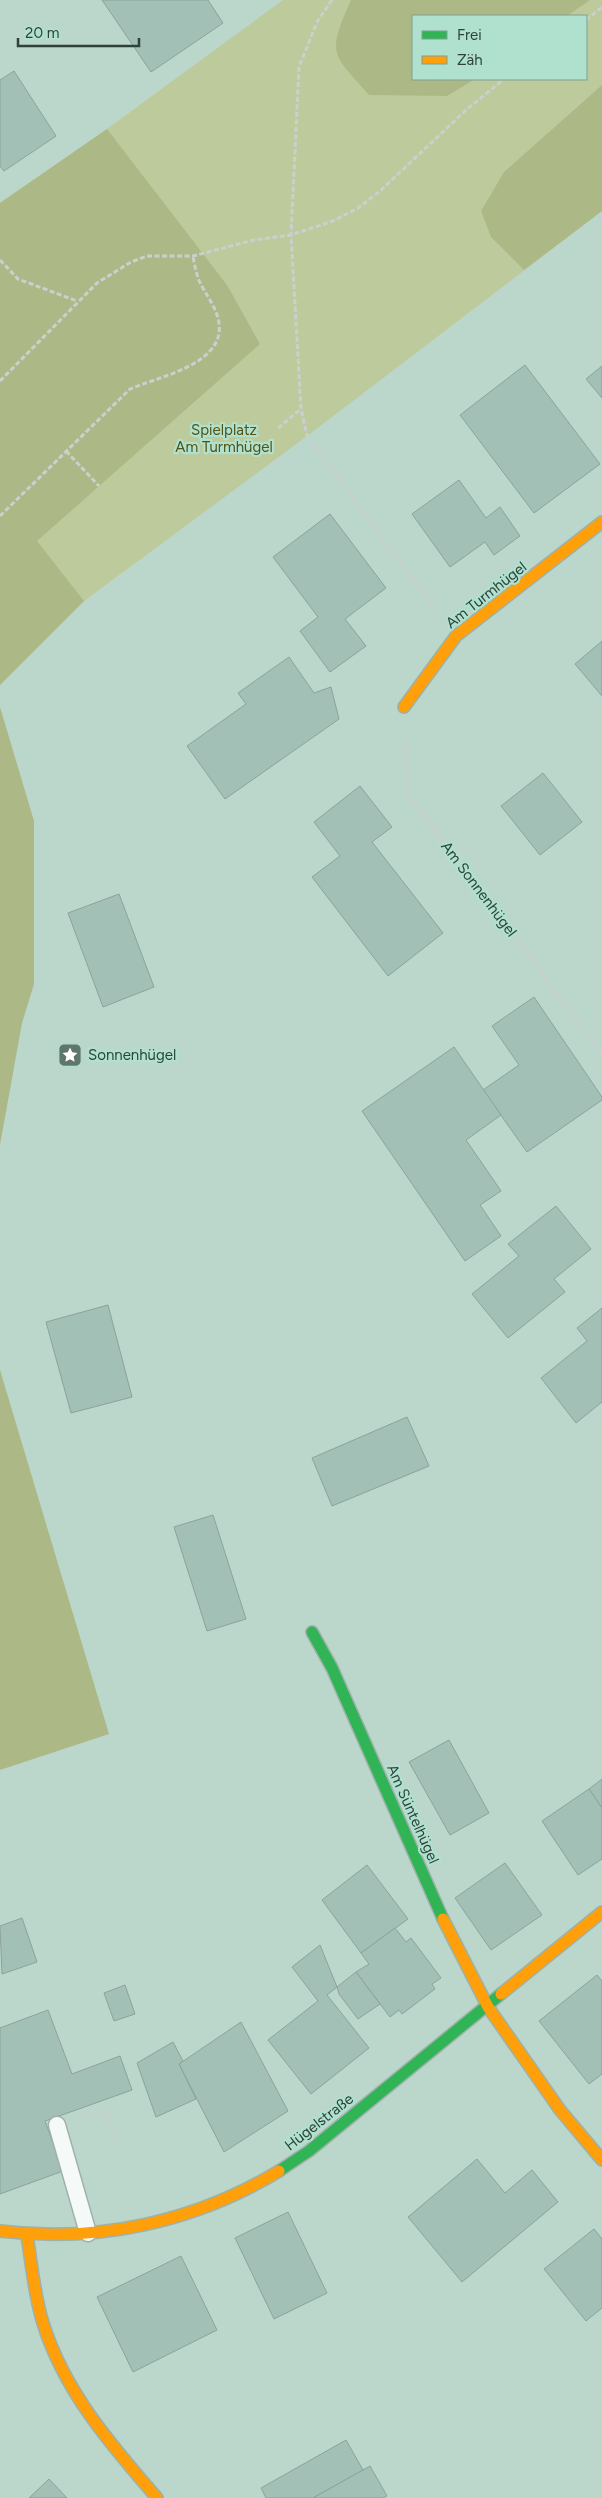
<svg xmlns="http://www.w3.org/2000/svg" width="602" height="2498" font-family="Figtree,sans-serif">
	<rect width="100%" height="100%" fill="#bbd6cb"/>
	<!-- green -->
	<path fill="#bdca9b" fill-rule="evenodd" d="M283 0H602V211L307 436 84 601 0 685V203L107 129ZM413 16H586V79H413Z"/>
	<!-- forest -->
	<g fill="#acb987">
		<path d="M351 0H590L567 16H413V79H475L447 96 369 95C331 52 327 54 351 0Z"/>
		<path d="M602 85V211L524 270 491 237 481 211 504 172Z"/>
		<path d="M107 129 227 285 260 344 37 541 84 601 0 685V203Z"/>
		<path d="M0 707 34 821V984L22 1023 0 1145Z"/>
		<path d="M0 1370 109 1734 0 1770Z"/>
	</g>
	<!-- building -->
	<g fill="#a2c0b6" stroke="#8da29a">
		<path d="M102 0H208L223 23 151 72Z"/>
		<path d="M14 71 56 136 4 171 0 166V80Z"/>
		<path d="M525 365 600 464 534 513 460 415Z"/>
		<path d="M602 366V398L586 379Z"/>
		<path d="M459 480 486 518 500 507 520 536 494 555 485 542 450 567 412 514Z"/>
		<path d="M330 514 386 588 345 619 366 646 330 672 300 631 318 617 273 557Z"/>
		<path d="M602 641V696L575 664Z"/>
		<path d="M289 657 314 693 331 687 339 719 225 799 187 746 246 704 238 693Z"/>
		<path d="M543 773 582 822 540 855 501 806Z"/>
		<path d="M360 786 392 827 372 842 443 933 388 976 312 877 340 856 314 822Z"/>
		<path d="M119 894 154 987 103 1007 68 913Z"/>
		<path d="M534 997 602 1097V1100L527 1152 483 1090 519 1065 492 1026Z"/>
		<path d="M454 1047 501 1115 466 1140 501 1191 480 1205 501 1236 465 1261 362 1111Z"/>
		<path d="M556 1206 591 1249 554 1279 565 1292 508 1338 472 1294 519 1256 508 1244Z"/>
		<path d="M108 1305 132 1397 71 1413 46 1322Z"/>
		<path d="M602 1308V1402L576 1423 541 1378 587 1341 577 1328Z"/>
		<path d="M407 1417 429 1466 332 1506 312 1458Z"/>
		<path d="M213 1515 246 1619 207 1631 174 1527Z"/>
		<path d="M449 1740 489 1813 450 1835 409 1762Z"/>
		<path d="M602 1779V1808L589 1789Z"/>
		<path d="M589 1789 602 1808V1859L578 1875 542 1821Z"/>
		<path d="M505 1863 542 1915 491 1950 455 1898Z"/>
		<path d="M367 1865 408 1919 361 1953 322 1900Z"/>
		<path d="M22 1918 37 1962 2 1974 0 1926Z"/>
		<path d="M395 1928 406 1942 411 1938 441 1978 432 1984 435 1989 402 2014 399 2010 390 2017 356 1972 369 1964 361 1953Z"/>
		<path d="M320 1945 337 1987 327 1995 369 2048 311 2094 268 2040 318 2001 292 1967Z"/>
		<path d="M356 1972 380 2004 358 2019 339 1994 337 1987Z"/>
		<path d="M597 1975 602 1981V2074L589 2084 539 2021Z"/>
		<path d="M125 1985 135 2014 114 2021 104 1993Z"/>
		<path d="M48 2010 72 2074 120 2056 132 2090 45 2121 63 2171 0 2194V2028Z"/>
		<path d="M241 2022 288 2111 224 2152 179 2064Z"/>
		<path d="M173 2042 183 2061 179 2064 196 2099 156 2117 137 2063Z"/>
		<path d="M477 2159 505 2193 532 2170 558 2202 462 2282 408 2217Z"/>
		<path d="M288 2212 327 2293 274 2319 235 2238Z"/>
		<path d="M594 2229 602 2239V2308L586 2321 544 2269Z"/>
		<path d="M181 2256 217 2330 133 2372 97 2297Z"/>
		<path d="M346 2440 363 2470 313 2498H266L261 2488Z"/>
		<path d="M370 2466 387 2496 383 2498H313Z"/>
		<path d="M49 2479 67 2498H29Z"/>
	</g>
	<g fill="none" stroke-linecap="round" stroke-linejoin="round">
		<!-- lane casing -->
		<g stroke="#9db2aa" stroke-width="19">
			<path id="lane" d="M57 2125 88 2233"/>
		</g>
		<!-- fast casing -->
		<g stroke="#9db2aa" stroke-width="14">
			<g id="fast">
				<path d="M312 1632 332 1668 443 1919"/>
				<path d="M279 2171 309 2151 501 1994"/>
			</g>
		</g>
		<!-- slow casing -->
		<g stroke="#9db2aa" stroke-width="14">
			<g id="slow">
				<path d="M404 707 456 636 602 522"/>
				<path d="M443 1919 488 2007 560 2110 602 2160"/>
				<path d="M501 1994 602 1912"/>
				<path d="M0 2231C98 2243 195 2222 279 2171"/>
				<path d="M27 2236C32 2265 34 2295 43 2323 64 2391 111 2445 157 2498"/>
			</g>
		</g>
		<!-- path -->
		<g stroke="#c9d1ce" stroke-width="3" stroke-dasharray="5 2.5" stroke-linecap="butt">
			<path d="M332 0 317 22 299 67 291 235 301 409 307 436 434 607"/>
			<path d="M586 20 602 7"/>
			<path d="M0 260 18 279 77 301"/>
			<path d="M0 381 97 283 131 262 147 256H193L254 240 291 235 333 221 358 208 379 192 466 110 504 79"/>
			<path d="M278 428 301 409"/>
			<path d="M66 451 99 486"/>
			<path d="M0 516 130 389C157 377 225 365 219 323 217 307 204 293 198 278 196 271 194 263 193 256"/>
			<path d="M405 740 407 793 602 1054"/>
			<path d="M84 2117 107 2111 117 2141"/>
		</g>
		<!-- lane -->
		<use href="#lane" stroke="#f5f9f7" stroke-width="16"/>
		<!-- fast -->
		<use href="#fast" stroke="#30b455" stroke-width="11"/>
		<!-- slow -->
		<use href="#slow" stroke="#ff9f0a" stroke-width="11"/>
	</g>
	<!-- icons -->
	<defs>
		<g id="sight-square" transform="scale(1.25)"><rect x="-9" y="-9" width="18" height="18" rx="4" fill="#5f766d" stroke="#b0e1ce"/><path d="M0-6L1.8-2.2L6-1.7L2.9 1.2L3.7 5.4L0 3.3L-3.7 5.4L-2.9 1.2L-6-1.7L-1.8-2.2Z" fill="#fff"/></g>
	</defs>
	<g fill-rule="evenodd">
		<use href="#sight-square" x="70" y="1055"/>
	</g>
	<g text-anchor="middle" dominant-baseline="central" stroke-width="4.5" stroke-linejoin="round" paint-order="stroke">
		<!-- park labels -->
		<g font-size="15" fill="#525314" stroke="#b0e1ce">
			<text x="224" y="430">Spielplatz<tspan x="224" dy="17">Am Turmhügel</tspan></text>
		</g>
		<!-- street labels -->
		<g font-size="15" fill="#2e423b" stroke="#b0e1ce">
			<text transform="translate(486 595) rotate(-38)">Am Turmhügel</text>
			<text transform="translate(479 889) rotate(53)">Am Sonnenhügel</text>
			<text transform="translate(413 1814) rotate(66)">Am Süntelhügel</text>
			<text transform="translate(319 2122) rotate(-38)">Hügelstraße</text>
		</g>
		<!-- poi labels -->
		<g font-size="15" fill="#2e423b" stroke="#b0e1ce" text-anchor="start">
			<text x="88" y="1055">Sonnenhügel</text>
		</g>
	</g>
	<!-- legend -->
	<rect x="412" y="15" width="175" height="65" fill="#b0e1ce" stroke="#7ca193"/>
	<rect x="422" y="31" width="25" height="8" fill="#30b455" stroke="#7ca193"/>
	<text x="457" y="40" font-size="15" fill="#2e423b">Frei</text>
	<rect x="422" y="56" width="25" height="8" fill="#ff9f0a" stroke="#7ca193"/>
	<text x="457" y="65" font-size="15" fill="#2e423b">Zäh</text>
	<!-- scale -->
	<path d="M18 38v8h121v-8" fill="none" stroke="#2e423b" stroke-width="2.5"/>
	<text x="25" y="38" font-size="15" fill="#2e423b" stroke="#b0e1ce" stroke-width="4" paint-order="stroke">20 m</text>
</svg>
